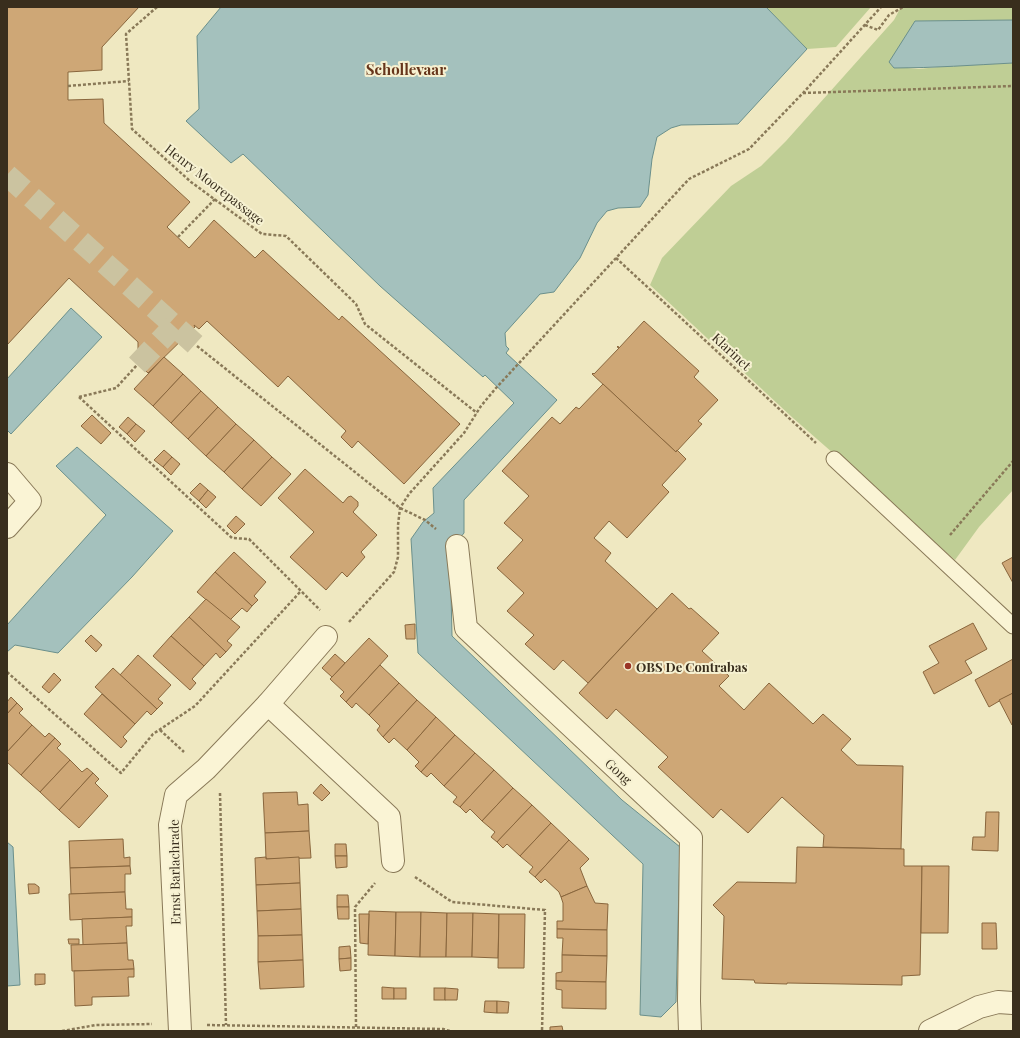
<svg xmlns="http://www.w3.org/2000/svg" width="1020" height="1038" font-family="'Playfair Display',serif">
	<rect width="100%" height="100%" fill="#efe8c1"/>
	<!-- green -->
	<g fill="#bfce95">
		<path d="M766 7H871L836 47 807 49Z"/>
		<path d="M901 7H1013V20L915 22 908 68 919 69 956 65 1013 63V490L979 527 955 560 793 418 650 285 662 258 731 186 761 166 786 141 894 20Z"/>
	</g>
	<!-- water -->
	<g fill="#a4c1bd" stroke="#6b908c">
		<path d="M221 7H766L807 49 738 124 681 125 671 128 657 137 652 159 648 195 640 207 618 208 607 211 597 223 580 258 554 292 540 294 505 333 506 346 509 349 506 353 557 400 464 500V533L450 550 452 636 622 800 680 847 676 1002 661 1017 640 1015 643 864 418 653 411 539 423 522 434 513 433 488 514 403 485 375 483 377 380 286 243 154 231 163 186 121 199 109 197 36Z"/>
		<path d="M1013 20V63C973 65 934 68 894 68L889 62 915 21Z"/>
		<path d="M71 308 102 337 11 434 7 430V379Z"/>
		<path d="M77 447 173 531 132 577 58 653 15 645 7 652V625L106 515 56 466Z"/>
		<path d="M7 842 13 847 20 985 7 986Z"/>
	</g>
	<!-- building -->
	<g fill="#cea776" stroke="#89663d">
		<path d="M7 7H139L102 47V70L68 72V100L103 99 104 123 190 202 167 227 189 248 214 220 255 258 263 250 339 320 342 316 460 424 404 484 358 441 352 448 341 437 346 431 288 376 278 387 207 321 199 329 194 325 195 327 148 373 131 357 138 350V342L69 278 7 345Z"/>
		<path d="M644 321 699 371 694 377 718 400 698 421 702 424 676 452 592 374 593 373 594 374 619 348 617 347 618 346 619 348Z"/>
		<path d="M164 357 183 374 153 406 134 389Z"/>
		<path d="M183 374 201 391 171 423 153 406Z"/>
		<path d="M603 384 676 452 677 450 686 459 662 485 669 492 627 538 609 521 594 538 611 553 605 561 657 609 588 683 563 660 554 670 525 644 534 635 507 611 524 593 497 568 523 540 504 523 529 496 502 471 552 417 560 424 576 407 579 409Z"/>
		<path d="M201 391 218 407 188 439 171 423Z"/>
		<path d="M218 407 236 424 206 456 188 439Z"/>
		<path d="M92 415 111 433 101 444 81 426Z"/>
		<path d="M128 417 136 424 127 434 119 427Z"/>
		<path d="M136 424 145 431 135 442 127 434Z"/>
		<path d="M236 424 254 440 224 472 206 456Z"/>
		<path d="M254 440 272 457 242 489 224 472Z"/>
		<path d="M164 450 172 457 163 467 154 460Z"/>
		<path d="M172 457 180 464 171 475 163 467Z"/>
		<path d="M272 457 291 474 261 506 242 489Z"/>
		<path d="M305 469 343 503 348 497 351 496 358 502V506L353 512 377 535 361 552 365 557 347 577 342 572 326 590 290 557 314 532 278 498Z"/>
		<path d="M200 483 208 490 199 501 190 493Z"/>
		<path d="M208 490 216 497 206 508 199 501Z"/>
		<path d="M236 516 245 524 235 534 227 526Z"/>
		<path d="M234 552 266 582 254 596 258 600 252 606 215 572Z"/>
		<path d="M1013 557V583L1002 563Z"/>
		<path d="M215 572 252 606 247 612 242 608 230 620 197 592Z"/>
		<path d="M672 593 689 609 691 608 719 633 702 651 729 676 719 686 744 710 769 683 813 724 823 714 851 739 841 750 857 765 903 766 901 849 823 847 824 835 782 797 748 833 721 809 713 818 658 767 668 757 616 709 607 719 579 693Z"/>
		<path d="M206 599 240 627 227 641 232 645 226 652 189 617Z"/>
		<path d="M189 617 226 652 220 658 216 653 204 666 171 636Z"/>
		<path d="M973 623 987 649 965 661 972 673 934 694 923 672 939 663 929 646Z"/>
		<path d="M415 624V639H406L405 625Z"/>
		<path d="M91 635 102 645 96 652 85 641Z"/>
		<path d="M171 636 204 666 192 679 196 683 190 690 153 656Z"/>
		<path d="M369 638 388 656 346 702 340 696 344 692 330 679Z"/>
		<path d="M335 654 345 663 332 677 322 668Z"/>
		<path d="M138 655 171 685 158 699 163 703 157 709 120 675Z"/>
		<path d="M1013 659V693L989 707 975 680Z"/>
		<path d="M380 665 399 683 369 715 356 703 352 708 346 702Z"/>
		<path d="M113 668 157 709 151 715 147 711 135 724 95 687Z"/>
		<path d="M54 673 61 680 49 693 42 687Z"/>
		<path d="M399 683 417 700 383 737 377 730 380 726 369 715Z"/>
		<path d="M1013 693V725H1012L999 700Z"/>
		<path d="M102 694 135 724 123 737 127 741 121 748 84 714Z"/>
		<path d="M11 697 17 703 7 714V702Z"/>
		<path d="M417 700 436 717 407 750 394 738 389 743 383 737Z"/>
		<path d="M17 703 23 709 19 713 32 725 7 752V714Z"/>
		<path d="M436 717 455 735 421 772 415 766 419 762 407 750Z"/>
		<path d="M32 725 45 737 49 733 55 738 21 775 7 762V752Z"/>
		<path d="M455 735 475 753 444 786 431 773 427 777 421 772Z"/>
		<path d="M55 738 61 744 57 748 70 760 40 792 21 775Z"/>
		<path d="M475 753 494 770 460 807 453 802 457 797 444 786Z"/>
		<path d="M70 760 82 772 87 768 93 773 59 810 40 792Z"/>
		<path d="M494 770 513 788 482 821 470 809 466 813 460 807Z"/>
		<path d="M93 773 99 779 95 783 108 796 79 828 59 810Z"/>
		<path d="M321 784 330 793 322 801 313 793Z"/>
		<path d="M513 788 532 805 497 842 491 837 495 832 482 821Z"/>
		<path d="M297 792 298 805 308 804 309 831 265 833 263 793Z"/>
		<path d="M532 805 551 823 520 856 507 844 503 848 497 842Z"/>
		<path d="M986 812H999L998 851 972 850 973 837H985Z"/>
		<path d="M551 823 569 840 535 877 529 872 533 867 520 856Z"/>
		<path d="M309 831 311 858 266 859 265 833Z"/>
		<path d="M123 839 124 858 130 857V866L70 868 69 841Z"/>
		<path d="M569 840 589 859 580 868 587 886 561 897 559 892 545 879 541 883 535 877Z"/>
		<path d="M335 844H346L347 856H335Z"/>
		<path d="M797 847 904 849V866H922L920 975 902 976V985L787 983V984L755 983 754 980 722 979 724 916 713 905 737 882 796 883Z"/>
		<path d="M335 856H347V867L336 868Z"/>
		<path d="M266 857V859L299 857 300 883 256 885 255 858Z"/>
		<path d="M130 866 131 874H125V892L71 894 70 868Z"/>
		<path d="M922 866H949L948 933H921Z"/>
		<path d="M300 883 301 909 257 911 256 885Z"/>
		<path d="M28 884H35L39 887V893L29 894Z"/>
		<path d="M587 886 595 903 608 904 607 930 557 929V921H563V903L561 897Z"/>
		<path d="M125 892 126 909H132V917L70 920 69 894Z"/>
		<path d="M337 895H348L349 907H337Z"/>
		<path d="M337 907H349V919H338Z"/>
		<path d="M301 909 302 935 258 936 257 911Z"/>
		<path d="M369 911 396 912 395 956 368 955Z"/>
		<path d="M396 912H421L420 957 395 956Z"/>
		<path d="M421 912 447 913 446 957H420Z"/>
		<path d="M447 913H473L472 957H446Z"/>
		<path d="M473 913 499 914 498 958 472 957Z"/>
		<path d="M359 914H369L368 944 360 943Z"/>
		<path d="M499 914H525L524 968H498Z"/>
		<path d="M132 917V926H126L127 943 83 945 82 919Z"/>
		<path d="M982 923H996L997 949H982Z"/>
		<path d="M557 929 607 930V956L562 955 563 938H557Z"/>
		<path d="M302 935 303 960 258 962V936Z"/>
		<path d="M68 939H79V944H69Z"/>
		<path d="M127 943 128 960H133L134 969 72 971 71 945Z"/>
		<path d="M350 946 351 958 339 959V947Z"/>
		<path d="M562 955 607 956 606 982 556 981V973L562 972Z"/>
		<path d="M351 958V970L340 971 339 959Z"/>
		<path d="M303 960 304 987 260 989 258 962Z"/>
		<path d="M134 969V977H128L129 996 92 997V1005L75 1006 74 971Z"/>
		<path d="M35 974H45V984L35 985Z"/>
		<path d="M556 981 606 982V1009L562 1008V990L556 989Z"/>
		<path d="M382 987 394 988V999H382Z"/>
		<rect x="394" y="988" width="12" height="11"/>
		<rect x="434" y="988" width="11" height="12"/>
		<path d="M445 988 458 989 457 1000H445Z"/>
		<path d="M485 1001H497V1013L484 1012Z"/>
		<path d="M497 1001 509 1002 508 1013H497Z"/>
		<path d="M562 1026 563 1031H550V1027Z"/>
	</g>
	<g fill="none" stroke-linecap="round" stroke-linejoin="round">
		<!-- street-tunnel -->
		<g stroke="#cbc3a0" stroke-width="22" stroke-dasharray="22 11" stroke-linecap="butt">
			<path d="M7 175 197 346"/>
			<path d="M137 365 174 326"/>
		</g>
		<!-- lane casing -->
		<g stroke="#897958" stroke-width="17">
			<path id="lane" d="M834 459 1013 626"/>
		</g>
		<!-- street casing -->
		<g stroke="#897958" stroke-width="24">
			<g id="street">
				<path d="M7 474 30 501 7 527"/>
				<path d="M457 546 466 628 691 838 689 1001 690 1031"/>
				<path d="M268 704 326 637"/>
				<path d="M180 1031 170 825 176 795 206 769 268 704 389 817 393 861"/>
				<path d="M930 1031 979 1007 998 1002 1013 1003"/>
			</g>
		</g>
		<!-- path -->
		<g stroke="#897958" stroke-width="2.5" stroke-dasharray="3 2" stroke-linecap="butt">
			<path d="M157 7 126 34 132 129 191 182 262 234 286 236 356 304 365 324 477 413"/>
			<path d="M865 25 878 30 889 15 903 7"/>
			<path d="M68 86 129 81"/>
			<path d="M803 93 1013 86"/>
			<path d="M178 237 215 199"/>
			<path d="M616 258 816 443"/>
			<path d="M197 346 400 508 425 520 436 529"/>
			<path d="M79 397 232 538 249 539 320 610"/>
			<path d="M79 397 116 388 137 365"/>
			<path d="M950 535 1013 461"/>
			<path d="M349 622 394 572 398 557V525L400 508 409 494 464 433 481 406 496 388 689 179 749 149 803 93 881 7"/>
			<path d="M7 672 121 773 153 734 195 706 301 591"/>
			<path d="M160 730 184 752"/>
			<path d="M220 793 226 1025"/>
			<path d="M415 877 452 902 545 910 542 1031"/>
			<path d="M207 1025 443 1029 450 1031"/>
			<path d="M356 1027 355 907 375 883"/>
			<path d="M62 1031 96 1025 152 1024"/>
		</g>
		<!-- lane -->
		<use href="#lane" stroke="#faf4d5" stroke-width="15"/>
		<!-- street -->
		<use href="#street" stroke="#faf4d5" stroke-width="22"/>
	</g>
	<!-- markers -->
	<circle fill="#9a3527" stroke="#f6f1d1" stroke-width="1.5" cx="628" cy="666" r="4"/>
	<g text-anchor="middle" dominant-baseline="central" stroke-width="4" stroke-linejoin="round" paint-order="stroke">
		<!-- street labels -->
		<g font-size="13" fill="#392e1d" stroke="#f6f1d1">
			<text transform="translate(215 184) rotate(38)">Henry Moorepassage</text>
			<text transform="translate(732 351) rotate(43)">Klarinet</text>
			<text transform="translate(619 771) rotate(43)">Gong</text>
			<text transform="translate(174 872) rotate(-91)">Ernst Barlachrade</text>
		</g>
		<!-- poi labels -->
		<g font-size="13" font-weight="bold" fill="#392e1d" stroke="#f6f1d1" text-anchor="start">
			<text x="636" y="666">OBS De Contrabas</text>
		</g>
		<!-- quarter labels -->
		<g font-size="15" font-weight="bold" fill="#66351b" stroke="#f6f1d1">
			<text x="406" y="69">Schollevaar</text>
		</g>
	</g>
	<!-- border -->
	<rect width="1020" height="1038" fill="none" stroke="#392e1d" stroke-width="16"/>
</svg>
